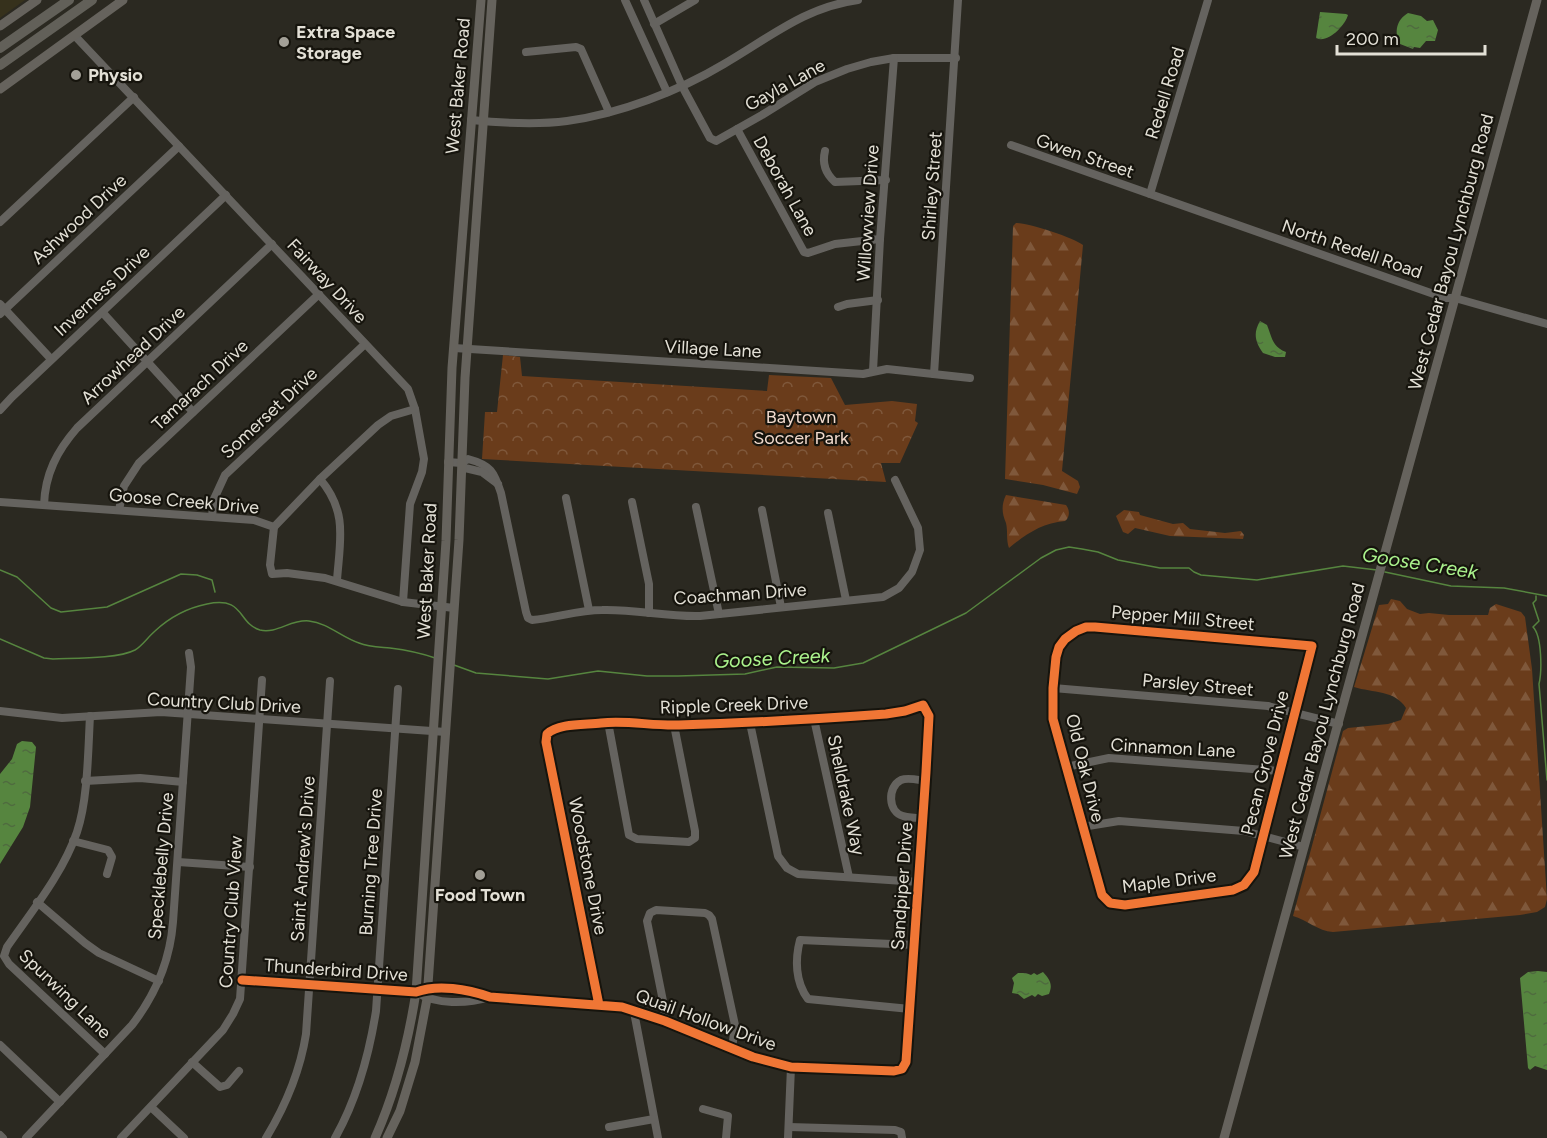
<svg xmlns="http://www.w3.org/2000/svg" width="1547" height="1138" font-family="Figtree,sans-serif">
	<defs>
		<pattern id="forest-firs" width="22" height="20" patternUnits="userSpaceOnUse" patternTransform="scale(1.5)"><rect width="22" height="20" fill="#6a3c1b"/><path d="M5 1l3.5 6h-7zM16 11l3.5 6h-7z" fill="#7f583b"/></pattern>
		<pattern id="park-crowns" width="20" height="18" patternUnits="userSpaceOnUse" patternTransform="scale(1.5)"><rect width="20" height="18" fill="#6a3c1b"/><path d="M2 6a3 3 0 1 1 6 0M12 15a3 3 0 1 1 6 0" fill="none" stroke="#7f583b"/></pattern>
		<pattern id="water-ripples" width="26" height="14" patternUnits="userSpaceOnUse" patternTransform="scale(1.5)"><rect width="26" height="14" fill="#56853f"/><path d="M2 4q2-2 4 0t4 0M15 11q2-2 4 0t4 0" fill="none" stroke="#4f6b3f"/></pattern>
	</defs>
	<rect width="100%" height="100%" fill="#2b2921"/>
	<!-- built -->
	<path fill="#36311c" d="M0 0H25L0 18Z"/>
	<!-- forest -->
	<g fill="url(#forest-firs)">
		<path d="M1016 223C1026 222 1075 238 1083 245L1062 471 1078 481 1080 487 1077 494 1043 485 1005 479 1013 226Z"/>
		<path d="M1006 495 1066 505C1070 510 1070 517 1065 521 1042 523 1026 534 1009 548 1006 540 1008 531 1006 523 1002 514 1001 505 1006 495Z"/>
		<path d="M1124 510 1139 512 1140 515 1173 524 1183 523 1190 529 1225 533 1241 531 1244 535 1243 539 1170 536 1135 528 1128 534 1123 532 1116 516Z"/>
		<path d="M1391 599 1400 601 1407 609 1420 614 1429 613 1449 615H1488L1490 608 1496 604 1521 612 1525 617 1532 669 1547 899 1545 907 1537 912 1520 915 1333 932C1318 931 1307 920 1293 916L1343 731 1348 728 1388 724 1401 720 1406 708C1395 690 1373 693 1354 687L1379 605 1388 604Z"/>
	</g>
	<!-- park -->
	<path fill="url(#park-crowns)" d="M503 355 520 357 522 376 767 391 769 375 831 378 845 405 892 401 917 404 915 421 918 423 900 463H881L886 482 482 459 485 412H497Z"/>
	<!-- water -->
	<g fill="url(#water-ripples)">
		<path d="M1320 12 1346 14 1348 15C1345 26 1327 44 1316 38Z"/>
		<path d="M1408 13 1421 16 1427 21 1433 20 1438 30 1435 41H1426L1420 48 1414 47 1413 49 1400 44C1394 33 1396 20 1408 13Z"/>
		<path d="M1260 321 1267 325C1272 337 1272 347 1286 352L1285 357H1275L1263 353C1255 342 1253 333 1260 321Z"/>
		<path d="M22 741 32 742 36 747 30 807 23 827 0 864V774L12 759 17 744Z"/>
		<path d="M1538 971 1547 972V1070L1535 1066 1530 1070 1528 1068 1520 978 1528 972Z"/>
		<path d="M1043 972C1050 980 1053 984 1049 994L1042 996 1038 994 1035 997 1032 995 1024 999 1018 994 1012 993 1014 983 1012 978 1018 973H1026L1031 975 1034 973 1037 975Z"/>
	</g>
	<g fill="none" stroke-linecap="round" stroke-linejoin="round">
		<!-- stream -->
		<g stroke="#56853f" stroke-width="1.5">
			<path d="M0 570 17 577 51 608 61 612 107 607 181 574 197 575 212 580 215 592"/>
			<path d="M1385 572 1451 586 1504 588 1547 596"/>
			<path d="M1536 596V600L1533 603 1539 621 1533 627C1542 636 1542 671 1539 684L1547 780"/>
			<path d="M0 639 44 658 53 659C74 658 118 659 135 650 142 646 148 637 155 631 169 618 187 608 207 604 245 596 237 623 260 630 277 634 291 619 309 621 328 623 341 637 359 643 369 647 380 647 390 648 406 650 421 653 435 658"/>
			<path d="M454 665 476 673 548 679 598 671 647 676H678L745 674 777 667 834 668 863 663 966 613 1041 558 1056 550 1069 547 1082 549 1098 552 1118 560 1160 568H1189L1194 572 1201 575 1257 580 1343 566 1377 570"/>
		</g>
		<!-- minor -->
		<g stroke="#65635f" stroke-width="8">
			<path d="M625 0 667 92"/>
			<path d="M644 0 682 86 710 138 716 141 762 115 815 82 847 69 871 62 894 58H956"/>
			<path d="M654 24 695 0"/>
			<path d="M75 36 408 389 415 409 424 459 422 472 410 504 403 602"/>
			<path d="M526 52 576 47 581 49 609 112"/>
			<path d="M471 120C502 123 536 125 567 121 619 114 679 91 724 64 769 38 805 7 858 0"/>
			<path d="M737 129 804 252 808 253 835 244 880 239"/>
			<path d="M1011 145 1445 298H1455L1547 324"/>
			<path d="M825 151C822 163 826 174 835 182L886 180"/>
			<path d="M1150 194 1208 0"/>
			<path d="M0 222 134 97"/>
			<path d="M0 304 51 359"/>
			<path d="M838 307 847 304 878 300"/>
			<path d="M103 313 193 412"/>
			<path d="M0 314 179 146"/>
			<path d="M454 348 863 374 887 369 970 378"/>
			<path d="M873 371 880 239 894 58"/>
			<path d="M934 374 958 0"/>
			<path d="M0 410 12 397 226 195"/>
			<path d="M448 462 461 463 468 459C491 465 494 472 501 493L526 612 528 618 532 620C556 618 578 610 602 610 635 609 667 617 700 616L883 597 899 588 912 572 920 550 918 528 895 480"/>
			<path d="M461 463 465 468 482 472 498 484"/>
			<path d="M320 479C348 512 340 540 337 580"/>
			<path d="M566 498 589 610"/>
			<path d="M0 502 254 520 274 527 270 565 272 574 287 573 325 578 403 602 454 608"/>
			<path d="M632 502 649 584V613"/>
			<path d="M44 505C45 474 57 451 77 428L272 244"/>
			<path d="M696 507 719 614"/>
			<path d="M119 510 124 486 139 463 319 294"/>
			<path d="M762 510 781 607"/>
			<path d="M828 513 846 600"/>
			<path d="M212 516 214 499 225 475 365 344"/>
			<path d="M274 527 320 479 378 425 391 416 415 409"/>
			<path d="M1086 627H1095L1312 646 1254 872 1244 885 1233 890 1125 905 1110 903 1102 895 1053 719V688L1056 657 1059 647 1065 639 1076 631Z"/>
			<path d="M1053 688 1268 706 1339 724"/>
			<path d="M0 711 62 718 161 712 446 732"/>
			<path d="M90 716C88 751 88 799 77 832 63 873 32 911 7 947L4 956 9 964 105 1054"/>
			<path d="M814 719 849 877"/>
			<path d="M608 722 629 835 637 839 689 842 695 838V831L674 725"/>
			<path d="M750 723 778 856 787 868 798 874 919 882"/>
			<path d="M1066 767 1109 758 1279 771"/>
			<path d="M85 781 140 778 183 782"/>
			<path d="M923 818C917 818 909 818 903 816 888 812 887 787 901 780 908 777 918 780 926 781"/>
			<path d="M1082 827 1119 821 1244 831 1304 847"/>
			<path d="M73 841 108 850 112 857 107 874"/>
			<path d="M178 862 250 867"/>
			<path d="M37 902 85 943 99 953 159 981"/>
			<path d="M242 980 416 992C438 984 467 989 490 997L622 1007 665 1021 753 1057 791 1067 894 1071 902 1069 906 1062 926 772 929 716 923 705 905 711 886 714C817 719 748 723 679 725 652 726 627 720 601 723 585 725 559 723 547 734L546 742 599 1005"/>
			<path d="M416 992C436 1005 467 1004 490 997"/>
			<path d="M910 1009 808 999C795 982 795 959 800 940L915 945"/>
			<path d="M634 1012 658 1138"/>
			<path d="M665 1021 663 1001 647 921 650 913 656 910 705 913 709 915 712 919 735 1025 732 1049"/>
			<path d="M0 1045 60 1102"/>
			<path d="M192 1062 220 1087 227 1085 239 1071"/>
			<path d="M151 1107 184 1138"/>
			<path d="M703 1109 728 1116 726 1138"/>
			<path d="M609 1127 654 1119"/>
			<path d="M789 1127 895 1130 901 1132 902 1138"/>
			<path d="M0 1135 3 1138"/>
			<path d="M26 1138 132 1025C156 994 170 961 173 922L191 667 189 653"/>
			<path d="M121 1138 223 1030 233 1014 240 999 262 680"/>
			<path d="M266 1138C286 1105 300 1072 306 1034L330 681"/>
			<path d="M335 1138C357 1099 369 1055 376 1011L398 689"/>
			<path d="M788 1138 791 1067"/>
		</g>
		<!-- major -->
		<g stroke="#66635d" stroke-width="9">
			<path d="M0 26 37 0"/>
			<path d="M0 89 123 0"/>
			<path d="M375 1138C396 1091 408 1043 416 992L446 541 452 368 481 0"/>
			<path d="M387 1138 400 1111 415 1062 427 999 459 540 465 378 492 0"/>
			<path d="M1224 1138 1537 0"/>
		</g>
		<!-- highway -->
		<g stroke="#626059" stroke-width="10">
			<path d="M0 48 69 0"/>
			<path d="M0 65 92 0"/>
		</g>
		<!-- cycleway casing -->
		<g stroke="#16140d" stroke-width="13">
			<g id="cycleway">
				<path d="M1086 627H1095L1312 646 1254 872 1244 885 1233 890 1125 905 1110 903 1102 895 1053 719V688L1056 657 1059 647 1065 639 1076 631Z"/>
				<path d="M242 980 416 992C438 984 467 989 490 997L622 1007 665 1021 753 1057 791 1067 894 1071 902 1069 906 1062 926 772 929 716 923 705 905 711 886 714C817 719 748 723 679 725 652 726 627 720 601 723 585 725 559 723 547 734L546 742 599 1005"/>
			</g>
		</g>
		<!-- cycleway -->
		<use href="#cycleway" stroke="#f07635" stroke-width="9"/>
	</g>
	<!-- markers -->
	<g fill="#a3a097" stroke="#16140d" stroke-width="2">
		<circle cx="284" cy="42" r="6"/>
		<circle cx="76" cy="75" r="6"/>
		<circle cx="480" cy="875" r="6"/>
	</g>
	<g text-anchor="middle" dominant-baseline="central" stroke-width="4.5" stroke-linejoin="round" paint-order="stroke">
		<!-- poi labels -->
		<g font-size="18" font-weight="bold" fill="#e3e0d6" stroke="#16140d" text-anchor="start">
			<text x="296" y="32">Extra Space<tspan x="296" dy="21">Storage</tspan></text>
			<text x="88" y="75">Physio</text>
			<text x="480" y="895" text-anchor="middle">Food Town</text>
		</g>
		<!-- street labels -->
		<g font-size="18" fill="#e3e0d6" stroke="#16140d">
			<text transform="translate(785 85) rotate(-29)">Gayla Lane</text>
			<text transform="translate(458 86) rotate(-85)">West Baker Road</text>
			<text transform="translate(1165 93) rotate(-73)">Redell Road</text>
			<text transform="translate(1085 156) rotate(19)">Gwen Street</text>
			<text transform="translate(785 186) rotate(61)">Deborah Lane</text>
			<text transform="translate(932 186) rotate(-86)">Shirley Street</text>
			<text transform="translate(868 213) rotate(-86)">Willowview Drive</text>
			<text transform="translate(79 219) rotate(-43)">Ashwood Drive</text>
			<text transform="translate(1352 249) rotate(19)">North Redell Road</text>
			<text transform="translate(1451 252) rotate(-75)">West Cedar Bayou Lynchburg Road</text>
			<text transform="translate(327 281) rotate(47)">Fairway Drive</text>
			<text transform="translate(102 291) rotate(-43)">Inverness Drive</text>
			<text transform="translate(713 349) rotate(3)">Village Lane</text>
			<text transform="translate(133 355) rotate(-43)">Arrowhead Drive</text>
			<text transform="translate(200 385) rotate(-43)">Tamarach Drive</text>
			<text transform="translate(269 413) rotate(-43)">Somerset Drive</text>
			<text transform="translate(184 501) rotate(5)">Goose Creek Drive</text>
			<text transform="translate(427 571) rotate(-87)">West Baker Road</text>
			<text transform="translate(740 594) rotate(-4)">Coachman Drive</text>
			<text transform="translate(1183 618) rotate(5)">Pepper Mill Street</text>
			<text transform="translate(1198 685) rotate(5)">Parsley Street</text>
			<text transform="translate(224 703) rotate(3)">Country Club Drive</text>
			<text transform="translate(734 705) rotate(-2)">Ripple Creek Drive</text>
			<text transform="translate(1322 721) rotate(-75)">West Cedar Bayou Lynchburg Road</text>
			<text transform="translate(1173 748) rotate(3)">Cinnamon Lane</text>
			<text transform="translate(1265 763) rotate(-76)">Pecan Grove Drive</text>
			<text transform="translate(1085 768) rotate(76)">Old Oak Drive</text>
			<text transform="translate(846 795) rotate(78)">Shelldrake Way</text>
			<text transform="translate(303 859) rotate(-86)">Saint Andrew's Drive</text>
			<text transform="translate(371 862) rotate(-86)">Burning Tree Drive</text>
			<text transform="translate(161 866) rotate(-85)">Specklebelly Drive</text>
			<text transform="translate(588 866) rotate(79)">Woodstone Drive</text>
			<text transform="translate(1169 881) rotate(-7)">Maple Drive</text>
			<text transform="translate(902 886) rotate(-86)">Sandpiper Drive</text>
			<text transform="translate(231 912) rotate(-86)">Country Club View</text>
			<text transform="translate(336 970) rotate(4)">Thunderbird Drive</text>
			<text transform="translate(65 994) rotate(44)">Spurwing Lane</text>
			<text transform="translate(706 1020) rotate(20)">Quail Hollow Drive</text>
		</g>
		<!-- park labels -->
		<g font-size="18" fill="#f1dacd" stroke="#16140d">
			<text x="801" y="417">Baytown<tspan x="801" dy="21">Soccer Park</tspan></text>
		</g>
		<!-- water labels -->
		<g font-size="20" font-style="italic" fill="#abf38d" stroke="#16140d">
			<text transform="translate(1420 563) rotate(9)">Goose Creek</text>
			<text transform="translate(772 658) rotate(-3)">Goose Creek</text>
		</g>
	</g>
	<!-- scale -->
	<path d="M1337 45v9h148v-9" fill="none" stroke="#e3e0d6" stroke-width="3"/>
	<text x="1346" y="45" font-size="18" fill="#e3e0d6" stroke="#16140d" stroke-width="4.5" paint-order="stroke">200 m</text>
</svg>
